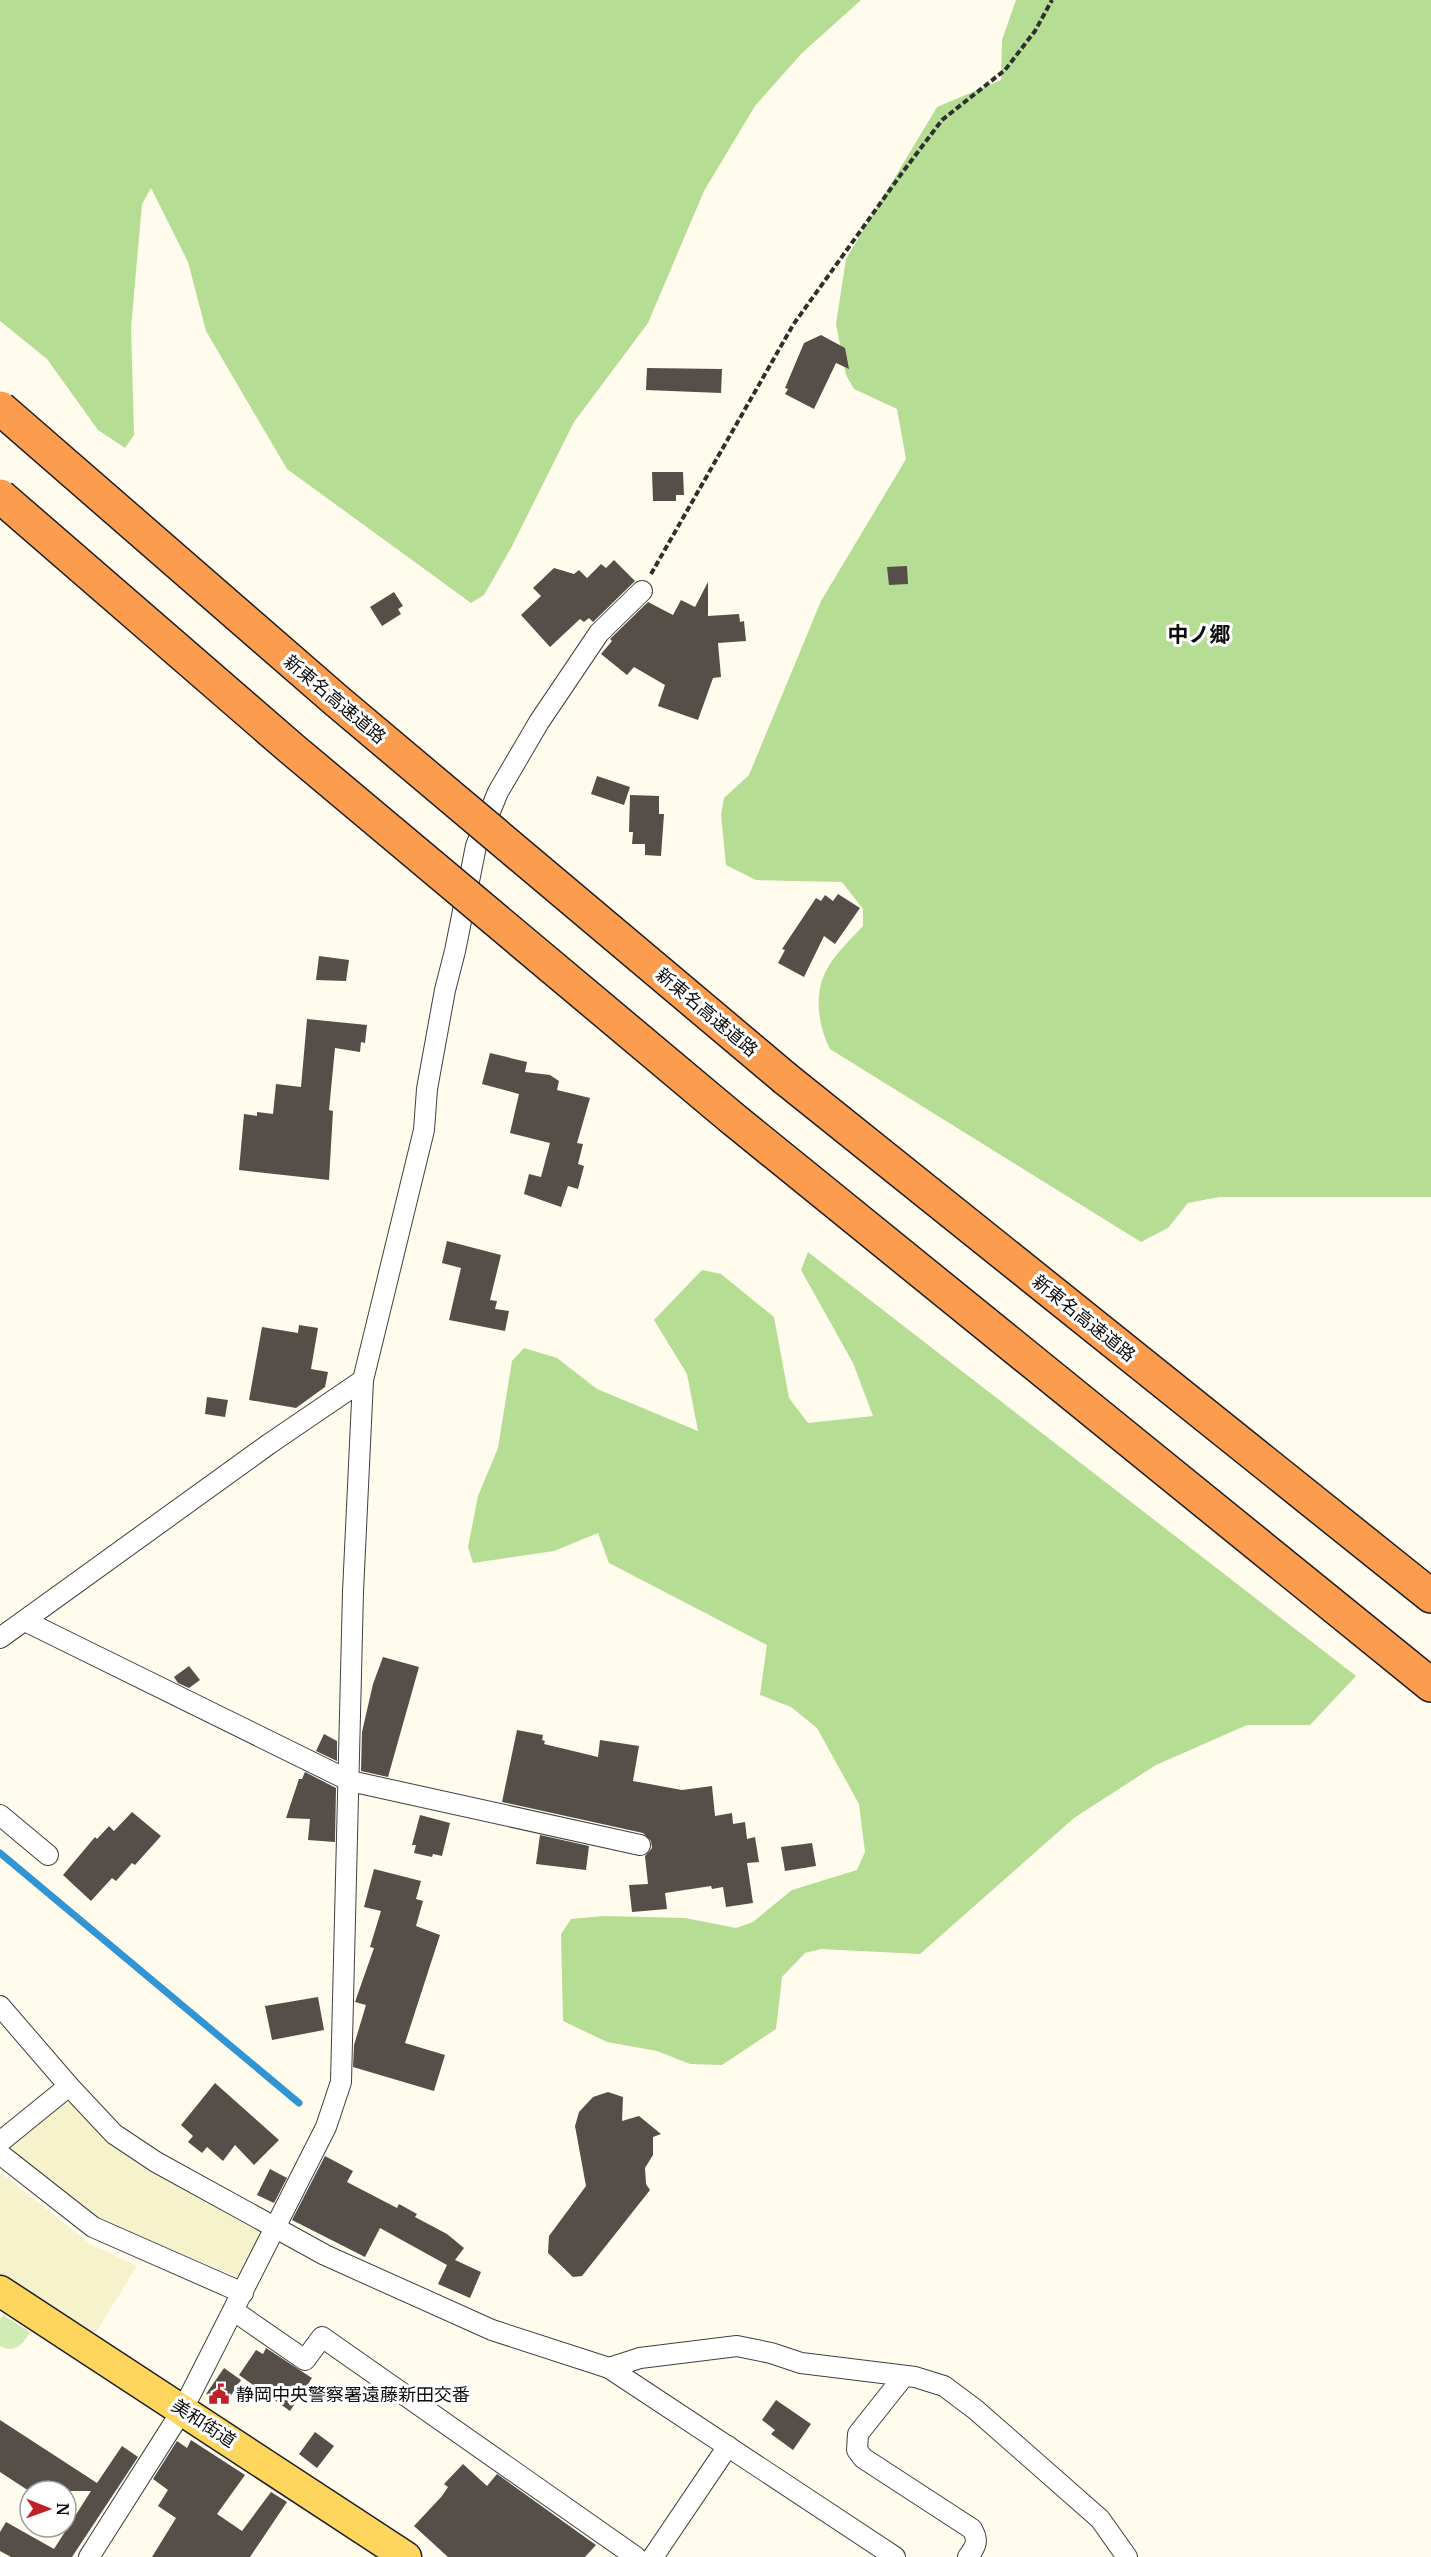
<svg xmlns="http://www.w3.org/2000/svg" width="1431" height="2557" font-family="Merriweather,'Noto Sans JP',serif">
	<rect width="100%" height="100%" fill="#fffbed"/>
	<!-- farmland -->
	<g fill="#f6f2cc">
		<path d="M60 2103 73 2104 111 2145 150 2171 263 2228 240 2278 101 2220 14 2153 13 2144Z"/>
		<path d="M0 2172 90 2244 137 2266 96 2332 46 2306 0 2274Z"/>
	</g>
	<!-- green -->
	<path fill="#d1ebb5" d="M3 2315 30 2332C23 2344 15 2354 0 2346V2320Z"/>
	<!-- forest -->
	<g fill="#b5dd93">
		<path d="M0 0H861L801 54 755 106 704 191 648 323 574 422 511 548 484 595 471 603 287 469 206 331 188 262 151 188 142 204 131 328 134 435 125 448 98 430 47 359 0 321Z"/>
		<path d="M1016 0H1431V1197H1219L1188 1203 1168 1228 1141 1242 830 1049C817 1024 813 989 830 964 839 950 852 938 863 926V909L842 882 756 880 726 865 721 815 724 798 749 775 821 601 906 459 897 409 854 389 846 375 836 324 846 259 937 107 1001 80 1002 40Z"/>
		<path d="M808 1252 1356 1676 1310 1725H1247L1156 1765 1074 1818 920 1954 821 1949 805 1953 782 1977 776 2029 722 2065 690 2064 657 2051 607 2042 563 2021 561 1934 571 1919 604 1916 685 1918 736 1928 753 1922 792 1890 857 1870 865 1852 859 1804 817 1728 791 1707 760 1695 767 1645 609 1563 598 1533 554 1551 473 1563 468 1547 478 1496 498 1448 512 1361 524 1348 557 1358 597 1389 698 1431 687 1374 654 1320 702 1270 721 1274 774 1317 789 1398 808 1423 873 1416 853 1363 801 1270Z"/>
	</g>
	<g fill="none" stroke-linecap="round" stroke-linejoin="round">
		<!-- stream -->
		<path stroke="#3295d3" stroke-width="7" d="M0 1853 299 2103"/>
	</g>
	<!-- building -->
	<g fill="#564e49">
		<path d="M821 335 845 348 849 369 836 363 814 409 785 394 788 389 785 388 804 343Z"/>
		<path d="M647 368 722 369 721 393 646 390Z"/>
		<path d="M652 472H683L684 495H676V501H653Z"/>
		<path d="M614 560 635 581 593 622 589 618 584 622 580 619 550 647 521 615 541 596 533 588 554 568 574 574 579 570 587 578 601 564 606 568Z"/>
		<path d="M907 566 908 584 889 585 887 567Z"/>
		<path d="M708 582V616L739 614 740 622 744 621 746 641 718 643 721 677 713 678 698 720 658 706 665 685 634 667 627 675 601 654 612 641 610 639 648 602 673 615 681 600 695 607Z"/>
		<path d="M394 592 403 606 398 609 401 614 382 626 370 607Z"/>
		<path d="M597 776 630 787 624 805 591 794Z"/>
		<path d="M630 795 659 796V814H664L661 856 645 855V844H632L633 832H629Z"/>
		<path d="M838 894 860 908 835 944 824 936 804 977 778 963 785 950 782 949 816 898 821 901 825 895 833 901Z"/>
		<path d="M319 956 349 960 346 981 316 980Z"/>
		<path d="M307 1019 367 1025 365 1043 361 1042 360 1052 335 1048 329 1110 333 1111 329 1180 239 1170 244 1114 257 1116V1112L273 1114 276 1084 301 1087Z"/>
		<path d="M490 1053 527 1062 525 1072 550 1075 559 1081 557 1090 590 1098 577 1143 583 1144 578 1164 584 1166 578 1189 568 1186 561 1207 524 1194 529 1174 541 1177 550 1143 510 1133 519 1094 482 1084Z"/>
		<path d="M447 1241 501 1255 490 1300 497 1301 495 1309 509 1311 505 1331 449 1320 461 1268 442 1263Z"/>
		<path d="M299 1325 318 1328 311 1369 328 1372 325 1387 296 1408 249 1400 262 1327 298 1333Z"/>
		<path d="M207 1397 228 1400 225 1417 205 1414Z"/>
		<path d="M383 1657 419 1667 388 1777 361 1771 362 1732 373 1684Z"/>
		<path d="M189 1666 200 1680 189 1688 178 1683 174 1677Z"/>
		<path d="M517 1730 543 1735 542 1740 545 1741 544 1744 598 1757 600 1740 639 1746 633 1781 682 1790 712 1786 715 1816 732 1813 733 1824 745 1822 747 1839 755 1837 759 1862 747 1863 753 1903 726 1907 723 1887 712 1889 711 1886 665 1893 667 1909 632 1912 629 1885 648 1884 645 1856 652 1848 651 1841 643 1833 502 1802Z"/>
		<path d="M324 1734 337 1741V1761L316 1751Z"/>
		<path d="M305 1772 336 1788 335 1842 308 1840 310 1819 286 1818 299 1779H302Z"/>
		<path d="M132 1812 161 1836 135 1865 132 1863 116 1881 112 1878 91 1901 63 1875 95 1837 97 1839 109 1826 114 1831Z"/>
		<path d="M420 1815 450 1823 442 1856 433 1854 432 1857 414 1853 416 1845H412Z"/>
		<path d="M540 1835 589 1846 586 1870 536 1864Z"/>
		<path d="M812 1843 816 1866 785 1871 781 1847Z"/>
		<path d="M374 1869 421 1881 416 1899 423 1901 416 1926 440 1935 405 2043 445 2055 434 2091 353 2067 354 2045 366 2005 355 2002 374 1948 370 1947 381 1911 364 1907Z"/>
		<path d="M318 1997 324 2030 272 2040 265 2006Z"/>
		<path d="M215 2083 279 2140 254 2165 235 2145 223 2161 207 2147 202 2153 188 2142 193 2136 181 2125Z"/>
		<path d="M608 2092 623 2097 622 2121 639 2116 661 2134 653 2137V2155L645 2168 646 2184 650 2190 582 2276 573 2277 548 2253 549 2236 586 2186 575 2126 579 2112 593 2097Z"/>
		<path d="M325 2156 353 2171 347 2182 397 2208 399 2204 417 2214 415 2217 447 2234 464 2248 455 2260 481 2272 470 2298 438 2284 447 2265 380 2228 365 2257 292 2220Z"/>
		<path d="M270 2169 287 2178 274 2203 257 2195Z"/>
		<path d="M266 2348 312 2378 290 2411 239 2375 256 2350 263 2354Z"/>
		<path d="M224 2368 241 2380 224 2406 206 2394Z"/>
		<path d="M776 2400 811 2424 793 2450 771 2434 775 2430 762 2420Z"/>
		<path d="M0 2420 97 2483 122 2446 138 2457 72 2557H11L0 2551V2532L6 2522 54 2549 91 2491H29L0 2472Z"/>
		<path d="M315 2432 334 2446 317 2468 299 2454Z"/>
		<path d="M191 2440 245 2475 217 2514 242 2531 271 2492 287 2502 250 2557H152L176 2518 158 2506 168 2490 153 2479 177 2441 187 2448Z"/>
		<path d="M463 2464 487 2486 497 2474 596 2545 585 2557H448L414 2526 442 2496 448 2487 444 2484Z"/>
	</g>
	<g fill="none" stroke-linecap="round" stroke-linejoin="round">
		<!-- street casing -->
		<g stroke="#404040" stroke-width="22">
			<g id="street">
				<path d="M25 1621 350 1781 640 1845"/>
				<path d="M0 1638 269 1444 363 1380"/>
				<path d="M0 1815 48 1855"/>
				<path d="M0 2006 69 2086 114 2134 156 2162 325 2255 492 2330 609 2368 895 2557"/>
				<path d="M0 2142 69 2086"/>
				<path d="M0 2154 93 2227 243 2293"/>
				<path d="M234 2311 305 2360 322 2337 636 2557"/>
				<path d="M609 2368 640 2358 737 2346 771 2353 801 2363 915 2377 944 2386 976 2410 1100 2519 1127 2557"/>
				<path d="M904 2376 858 2434 857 2450 863 2458 972 2529C979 2541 976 2546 968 2557"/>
				<path d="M89 2557 183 2409 326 2127 341 2082 353 1592 363 1380 424 1130 427 1089 445 990 455 951 476 846 498 792 539 722 599 633 642 591"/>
				<path d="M653 2557 728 2446"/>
			</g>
		</g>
		<!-- primary casing -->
		<g stroke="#1e1e1e" stroke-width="33">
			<path id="primary" d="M0 2291 406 2557"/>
		</g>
		<!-- highway casing -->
		<g stroke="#1e1e1e" stroke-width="36">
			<g id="highway">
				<path d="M786 1079 1431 1596"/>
				<path d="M732 1118 1431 1685"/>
			</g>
		</g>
		<!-- path -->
		<path stroke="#2f2f2f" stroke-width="4" stroke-dasharray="6 3" stroke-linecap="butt" d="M651 574 793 325 902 173 942 120 1005 70 1035 31 1052 0"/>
		<!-- street -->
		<use href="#street" stroke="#fff" stroke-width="20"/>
		<!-- primary -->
		<use href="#primary" stroke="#ffd65d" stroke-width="30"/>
		<!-- highway -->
		<use href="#highway" stroke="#fb9c4f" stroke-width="33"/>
		<!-- highway-bridge casing -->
		<g stroke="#1e1e1e" stroke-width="36" stroke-linecap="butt">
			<g id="highway-bridge">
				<path d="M0 408 337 701 786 1079"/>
				<path d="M0 496 292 749 732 1118"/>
			</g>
		</g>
		<!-- highway-bridge -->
		<use href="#highway-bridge" stroke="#fb9c4f" stroke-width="33"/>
	</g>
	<!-- icons -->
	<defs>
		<g id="civic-bare" transform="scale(1.62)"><path d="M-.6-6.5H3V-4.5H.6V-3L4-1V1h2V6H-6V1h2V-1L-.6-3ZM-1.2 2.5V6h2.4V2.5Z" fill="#c31f28" stroke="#fff" stroke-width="2.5" paint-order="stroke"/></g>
	</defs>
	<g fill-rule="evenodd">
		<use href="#civic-bare" x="219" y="2394"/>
	</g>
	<g text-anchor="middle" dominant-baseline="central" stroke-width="6" stroke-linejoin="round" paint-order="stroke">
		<!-- street labels -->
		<g font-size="18" fill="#0d0d0d" stroke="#fff">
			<text transform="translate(335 699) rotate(40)">新東名高速道路</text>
			<text transform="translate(707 1012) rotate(40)">新東名高速道路</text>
			<text transform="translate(1084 1318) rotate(39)">新東名高速道路</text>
			<text transform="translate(204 2423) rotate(33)">美和街道</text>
		</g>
		<!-- poi labels -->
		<g font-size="18" fill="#0d0d0d" stroke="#fff" text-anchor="start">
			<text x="236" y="2394">静岡中央警察署遠藤新田交番</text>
		</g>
		<!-- quarter labels -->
		<g font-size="21" font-weight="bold" fill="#0d0d0d" stroke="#fff">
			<text x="1199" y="634">中ノ郷</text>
		</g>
	</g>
	<!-- north arrow -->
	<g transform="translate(48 2509) rotate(91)"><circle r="28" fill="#ffffff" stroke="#9e9e9e" stroke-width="1.5"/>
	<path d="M0-4.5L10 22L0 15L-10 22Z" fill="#c31f28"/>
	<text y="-9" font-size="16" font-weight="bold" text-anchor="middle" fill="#0d0d0d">N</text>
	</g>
</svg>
